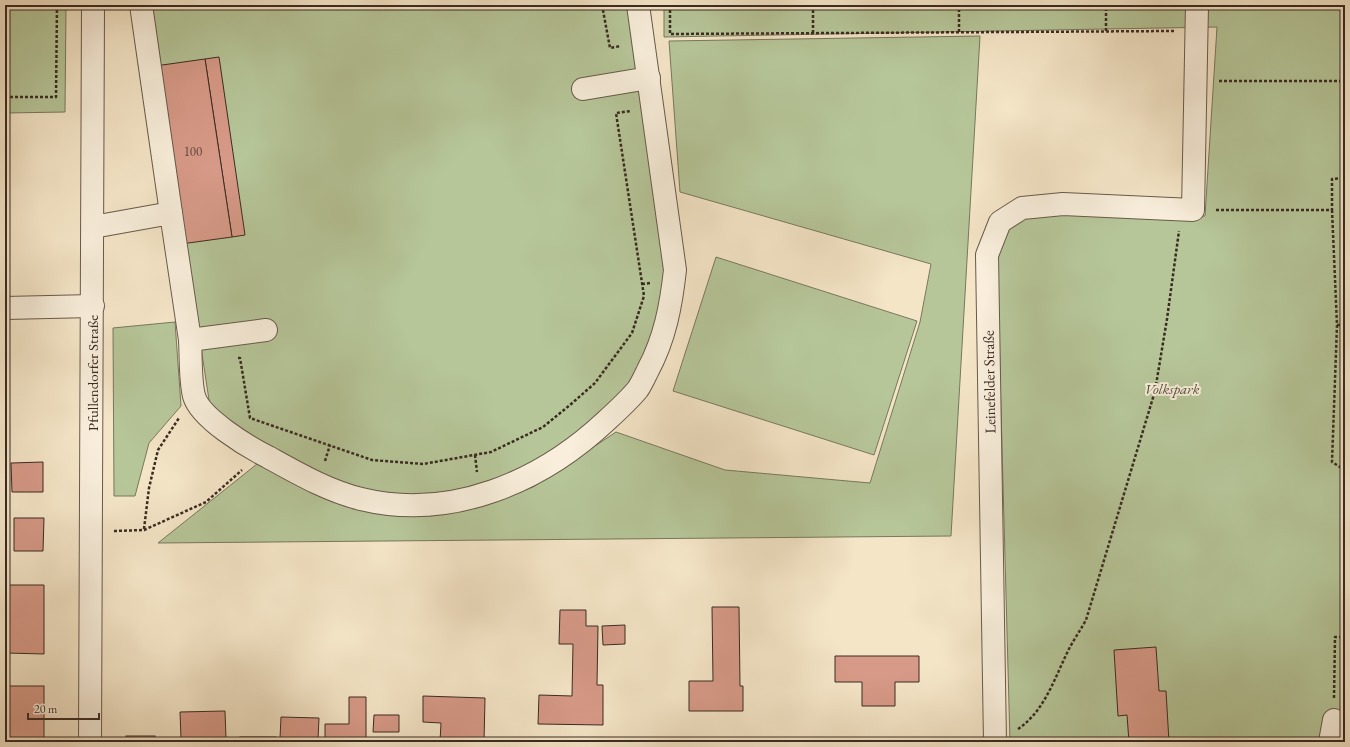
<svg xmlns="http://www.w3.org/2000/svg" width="1350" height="747" font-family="'EB Garamond',serif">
	<rect width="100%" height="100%" fill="#f4e5c7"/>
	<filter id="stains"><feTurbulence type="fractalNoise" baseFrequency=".005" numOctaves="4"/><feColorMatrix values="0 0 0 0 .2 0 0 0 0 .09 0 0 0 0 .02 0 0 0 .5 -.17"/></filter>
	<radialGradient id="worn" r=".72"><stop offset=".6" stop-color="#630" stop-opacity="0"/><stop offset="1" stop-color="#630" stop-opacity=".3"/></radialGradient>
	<!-- green -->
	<g fill="#b6c699" stroke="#78785e">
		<path d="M5 5H66L65 112 5 113Z"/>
		<path d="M149 5H632L666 243V294L644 361 627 386 578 435 516 472 452 492 415 496 379 494 323 477 211 413Z"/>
		<path d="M664 5H1345V742H1010L997 262 1006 232 1028 213 1205 216 1217 27 664 37Z"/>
		<path d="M980 36 951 536 158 543 257 464 342 503 412 512 478 507 533 487 616 432 725 470 870 483 920 322 931 264 680 192 669 41Z"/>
		<path d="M716 257 917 321 874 455 673 391Z"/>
		<path d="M175 322 181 406 149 443 135 496H114L113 328Z"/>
	</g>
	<!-- building -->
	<g fill="#d79a88" stroke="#3a2b22">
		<path d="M219 57 245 235 232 237 205 59Z"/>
		<path d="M205 59 232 237 181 244 155 66Z"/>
		<path d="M43 462V492H12L11 463Z"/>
		<path d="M14 518H44L43 551H14Z"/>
		<path d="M7 585H44V654L6 653Z"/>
		<path d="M712 607H739L740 686H743V711H689V681H713Z"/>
		<path d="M560 610H586V626H598L597 685H603V725L538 724 539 695 572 696 573 644H559Z"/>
		<path d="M625 625V644L603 645 602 626Z"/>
		<path d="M1156 647 1159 691H1166L1169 742H1129L1127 715 1118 716 1114 650Z"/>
		<path d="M835 656H919V682H895V706H862V682H835Z"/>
		<rect x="6" y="686" width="38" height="56"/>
		<path d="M423 696 485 698 484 742H440L441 723 423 722Z"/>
		<path d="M349 697H366V742H325V724H349Z"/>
		<path d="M225 711 226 738H181L180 712Z"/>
		<path d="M374 715H399V732H373Z"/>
		<path d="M281 717 319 718 318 739 280 738Z"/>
		<rect x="126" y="736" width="29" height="6"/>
		<rect x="240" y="737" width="36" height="5"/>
	</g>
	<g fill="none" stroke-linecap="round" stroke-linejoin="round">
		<!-- minor casing -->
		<g stroke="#685a4b" stroke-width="24">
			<g id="minor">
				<path d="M141 5 171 213"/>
				<path d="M583 89 649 78"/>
				<path d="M93 227 171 213 190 340 266 330"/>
				<path d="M5 308 93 306"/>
				<path d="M190 340C191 357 190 380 194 396 200 418 248 447 268 457 297 473 328 491 361 499 451 521 541 482 606 421 617 411 629 400 638 389 642 383 645 376 648 370 665 338 671 306 675 270L638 5"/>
				<path d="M90 742 93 5"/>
				<path d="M995 742 987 255 1000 222 1022 208 1063 204 1193 210 1197 5"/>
				<path d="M1330 742 1334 720"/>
			</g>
		</g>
		<!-- path -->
		<g stroke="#3a2b22" stroke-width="2.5" stroke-dasharray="3 2" stroke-linecap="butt">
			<path d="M602 5 610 48 621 46"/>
			<path d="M670 5V34L1174 31"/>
			<path d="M1106 31V5"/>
			<path d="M959 32V5"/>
			<path d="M813 33V5"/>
			<path d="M1219 81H1345"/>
			<path d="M5 97H56L57 5"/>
			<path d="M1216 210H1332V179L1345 178"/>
			<path d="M1332 210 1337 325 1332 462 1345 470"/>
			<path d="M642 284 651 283"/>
			<path d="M1337 325H1345"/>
			<path d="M238 358H240L250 418 372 460 423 464 491 452 543 427 570 405 595 383 632 333 644 296 616 113 631 111"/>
			<path d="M475 455 477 472"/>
			<path d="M325 461 330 445"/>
			<path d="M144 529 149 488 158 450 179 418"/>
			<path d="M114 531 144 530 206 502 242 470"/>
			<path d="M1334 698 1335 637H1345"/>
			<path d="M1018 729C1046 710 1055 676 1070 647 1075 638 1081 629 1086 620L1155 391 1167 319 1179 231"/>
		</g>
		<!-- minor -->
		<use href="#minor" stroke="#f8eedb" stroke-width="22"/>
	</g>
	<g text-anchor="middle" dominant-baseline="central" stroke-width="4" stroke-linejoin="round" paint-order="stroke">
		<!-- number labels -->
		<g font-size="13" fill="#61473c">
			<text x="193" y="151">100</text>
		</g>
		<!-- street labels -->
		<g font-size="15" fill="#3a2b22" stroke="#f8eedb">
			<text transform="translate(92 373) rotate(-90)">Pfullendorfer Straße</text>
			<text transform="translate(989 382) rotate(-91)">Leinefelder Straße</text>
		</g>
		<!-- park labels -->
		<g font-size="15" font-style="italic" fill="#595240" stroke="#f8eedb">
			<text x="1172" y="388">Volkspark</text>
		</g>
	</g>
	<!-- margin -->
	<rect width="1350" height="747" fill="none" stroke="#f4e5c7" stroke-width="20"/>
	<rect x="6" y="6" width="1338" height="735" fill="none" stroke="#3a2b22" stroke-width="2"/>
	<rect x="10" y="10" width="1330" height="727" fill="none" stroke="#3a2b22"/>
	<!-- scale -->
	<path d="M28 713v6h71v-6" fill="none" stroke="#3a2b22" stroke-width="2"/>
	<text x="34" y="713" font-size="12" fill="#3a2b22" stroke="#f8eedb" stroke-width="3" paint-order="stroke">20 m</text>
	<rect width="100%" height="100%" filter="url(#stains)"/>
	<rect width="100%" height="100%" fill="url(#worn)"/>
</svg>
